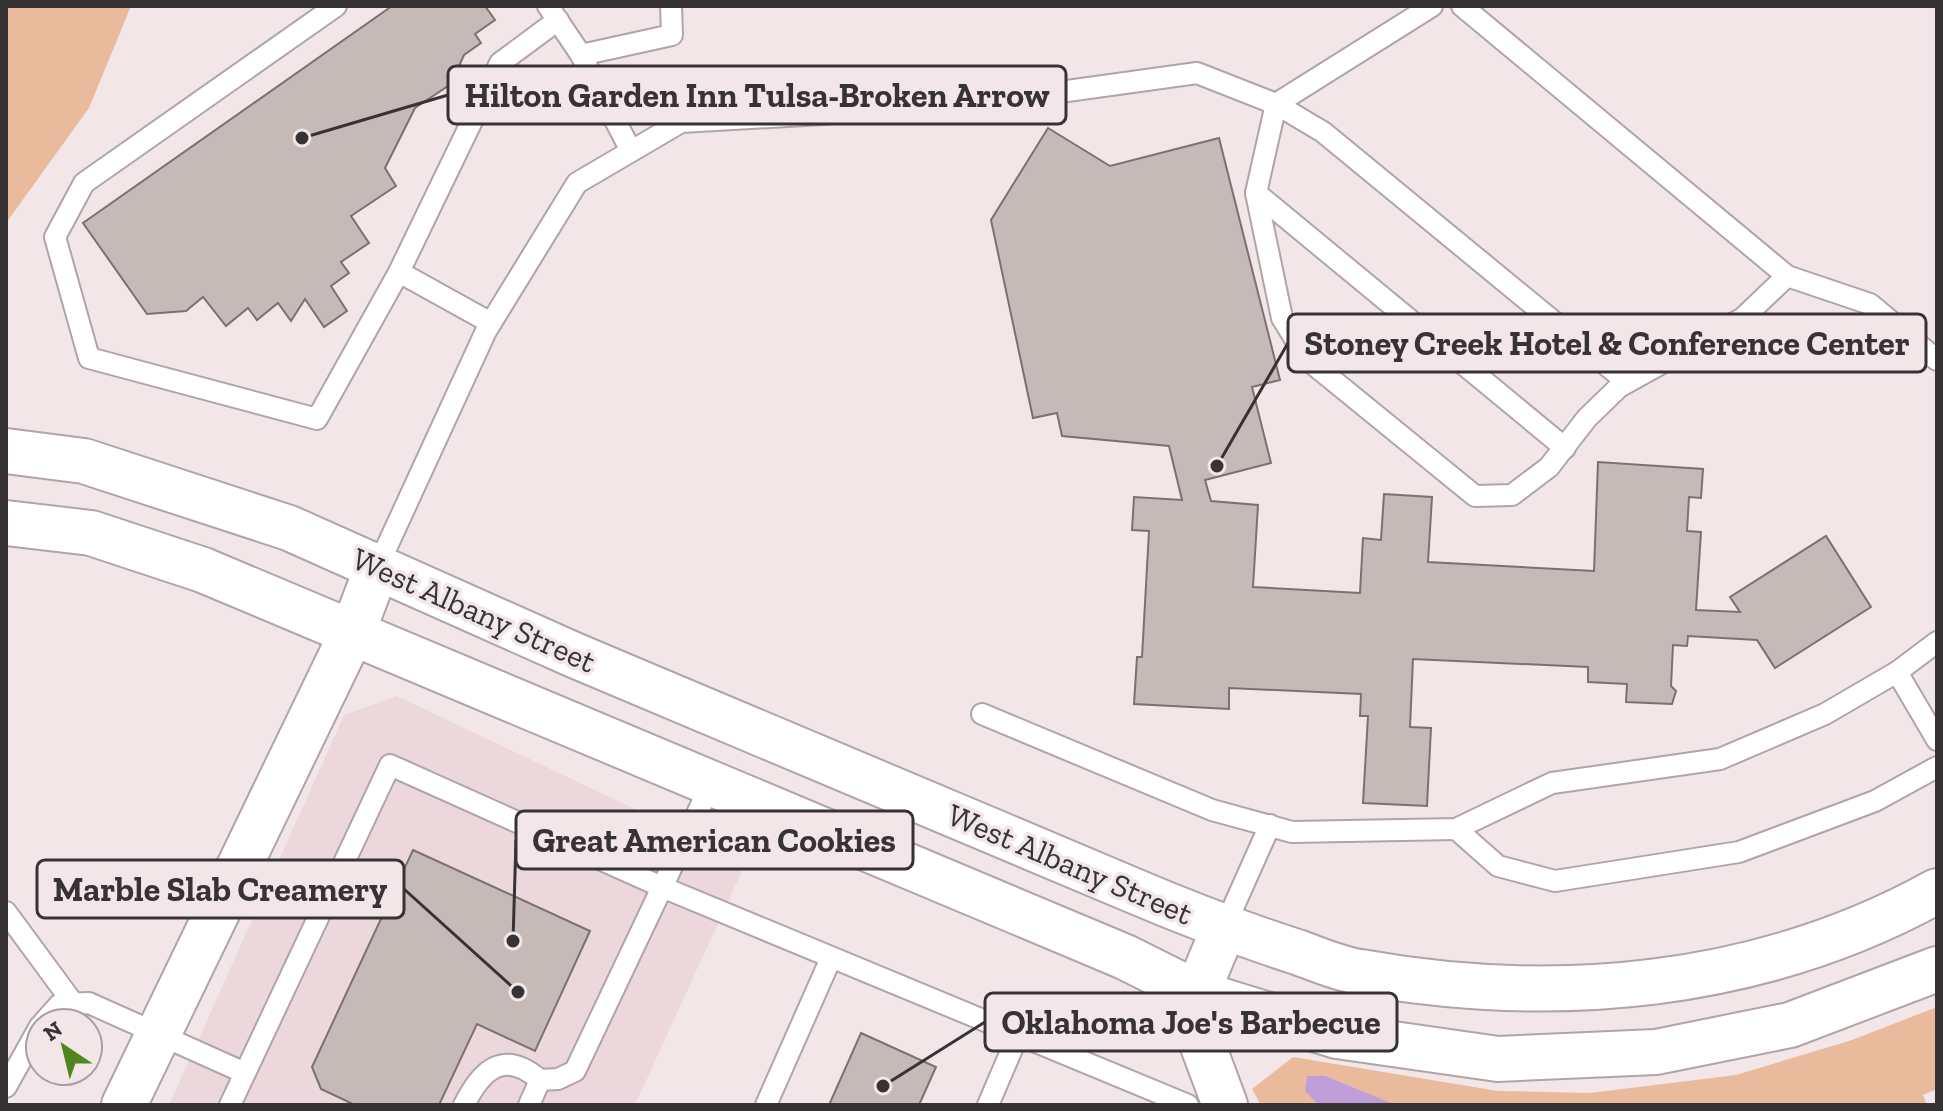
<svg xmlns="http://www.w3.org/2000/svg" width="1943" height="1111" font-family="'Zilla Slab',serif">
	<rect width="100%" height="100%" fill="#f2e6e9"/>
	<!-- built -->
	<path fill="#ecd8dc" d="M397 696 746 862 635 1105H169L344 715Z"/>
	<!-- green -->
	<g fill="#e9bb9c">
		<path d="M6 6H131L89 108 6 223Z"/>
		<path d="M1937 1007V1089L1923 1095 1927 1105H1261L1252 1089 1293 1057 1498 1091 1590 1093 1736 1075 1852 1040Z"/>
	</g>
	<!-- water -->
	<path fill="#c19eda" d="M1307 1076H1325L1396 1105H1319L1305 1091Z"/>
	<!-- building -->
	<g fill="#c6bab8" stroke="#7b716f" stroke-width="2">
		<path d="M392 6H485L495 20 475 34 481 43 464 55 451 84 415 108 385 168 396 186 351 216 369 243 341 262 349 273 331 286 347 311 324 327 305 299 291 321 278 303 257 320 248 308 226 326 203 297 186 311 147 314 83 223Z"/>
		<path d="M1048 128 1110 166 1219 138 1280 380 1252 387 1271 463 1205 480 1211 501 1258 505 1253 587 1360 593 1363 538 1381 540 1384 494 1432 497 1428 562 1594 571 1598 462 1703 469 1701 498 1689 497 1687 531 1701 532 1696 610 1740 612 1730 597 1826 536 1871 607 1775 668 1757 640 1688 636 1687 646 1673 645 1671 686 1676 691 1672 704 1626 702 1627 684 1588 682V667L1413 659 1410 727 1431 728 1427 806 1363 803 1368 716H1360L1361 694 1229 688V709L1134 704 1137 657H1142L1149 531 1132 530 1134 497 1182 500 1169 446 1062 436 1057 413 1033 418 991 220Z"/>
		<path d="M413 850 590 931 535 1051 477 1024 439 1105H355L321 1089 312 1067Z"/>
		<path d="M861 1033 936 1067 919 1105H829Z"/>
	</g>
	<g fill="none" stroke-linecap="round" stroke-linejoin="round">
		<!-- lane casing -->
		<g stroke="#b0a4a6" stroke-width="24">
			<g id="lane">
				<path d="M336 6 84 183 55 237 89 358 317 419 399 272 491 323"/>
				<path d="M548 6 581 55 631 151"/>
				<path d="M1462 6 1787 276 1870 304 1937 360"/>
				<path d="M581 55 672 35 671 6"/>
				<path d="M1256 193 1565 448"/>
				<path d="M399 272 500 63 558 20"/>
				<path d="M1627 382 1323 132 1276 104 1256 193 1282 318 1308 360 1475 496 1512 495 1549 467 1587 418 1619 387 1743 318 1787 276"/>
				<path d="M377 568 486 331 577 183 681 122 823 114 1024 97 1197 73 1276 104 1432 6"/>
				<path d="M1897 672 1937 740"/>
				<path d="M982 714 1212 810 1292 832 1456 829 1552 783 1720 759 1825 714 1897 672 1937 642"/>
				<path d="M1456 829 1498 866 1555 881 1739 852 1875 801 1937 767"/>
				<path d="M6 912 73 1003"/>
				<path d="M1224 928 1270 825"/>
				<path d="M43 1023 60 1004 89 1003 245 1073"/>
				<path d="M6 1087 40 1026"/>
				<path d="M230 1105 390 765 662 887 1188 1105"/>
				<path d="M464 1105C482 1069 504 1049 540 1080"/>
				<path d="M529 1105 540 1080 558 1079 575 1071 712 782"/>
				<path d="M766 1105 831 958"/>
				<path d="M988 1105 1018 1035"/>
			</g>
		</g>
		<!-- secondary casing -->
		<g stroke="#b0a4a6" stroke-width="48">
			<g id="secondary">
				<path d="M6 451 84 461 289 528 574 655 1132 890C1186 913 1241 934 1297 952 1317 959 1339 969 1360 972 1556 1007 1760 989 1937 891"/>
				<path d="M6 523 91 533 203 570 1125 957 1197 993 1337 1036 1498 1059 1656 1052 1790 1025 1937 969"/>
				<path d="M1224 928 1197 993 1203 1046 1225 1105"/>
				<path d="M124 1105 353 631 377 568"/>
			</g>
		</g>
		<!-- lane -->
		<use href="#lane" stroke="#fff" stroke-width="20"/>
		<!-- secondary -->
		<use href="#secondary" stroke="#fff" stroke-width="44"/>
	</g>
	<g text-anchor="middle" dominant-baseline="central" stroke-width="7" stroke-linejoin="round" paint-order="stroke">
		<!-- street labels -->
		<g font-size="32" fill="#373334" stroke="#f2e6e9">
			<text transform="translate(474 610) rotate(24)">West Albany Street</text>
			<text transform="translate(1070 864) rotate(23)">West Albany Street</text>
		</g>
	</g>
	<!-- callouts -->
	<path fill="none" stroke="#373334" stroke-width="3" d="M302 138L448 95M1217 466L1288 343M513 941L516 840M518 992L404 889M883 1086L985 1022"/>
	<g fill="#373334" stroke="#f2e6e9" stroke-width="3">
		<circle cx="302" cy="138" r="8"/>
		<circle cx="1217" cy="466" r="8"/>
		<circle cx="513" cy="941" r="8"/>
		<circle cx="518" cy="992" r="8"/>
		<circle cx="883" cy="1086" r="8"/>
	</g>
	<g fill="#f2e6e9" stroke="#373334" stroke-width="3">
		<rect x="448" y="66" width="618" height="58" rx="8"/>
		<rect x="1288" y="314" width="638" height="58" rx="8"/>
		<rect x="516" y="811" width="397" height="58" rx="8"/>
		<rect x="37" y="860" width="367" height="58" rx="8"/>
		<rect x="985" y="993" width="412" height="58" rx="8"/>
	</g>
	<g font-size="34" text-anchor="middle" font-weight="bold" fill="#373334">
		<text x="757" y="107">Hilton Garden Inn Tulsa-Broken Arrow</text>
		<text x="1607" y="355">Stoney Creek Hotel &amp; Conference Center</text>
		<text x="714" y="852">Great American Cookies</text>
		<text x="220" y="901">Marble Slab Creamery</text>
		<text x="1191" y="1034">Oklahoma Joe's Barbecue</text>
	</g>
	<!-- border -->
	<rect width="1943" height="1111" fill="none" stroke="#373334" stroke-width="16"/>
	<!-- north arrow -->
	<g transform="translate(64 1047) rotate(325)"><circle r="38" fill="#f2e6e9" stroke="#a79ea1" stroke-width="2"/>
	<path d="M0-6L14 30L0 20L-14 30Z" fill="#4f8620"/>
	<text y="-12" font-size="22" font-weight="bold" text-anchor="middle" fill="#373334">N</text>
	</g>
</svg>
